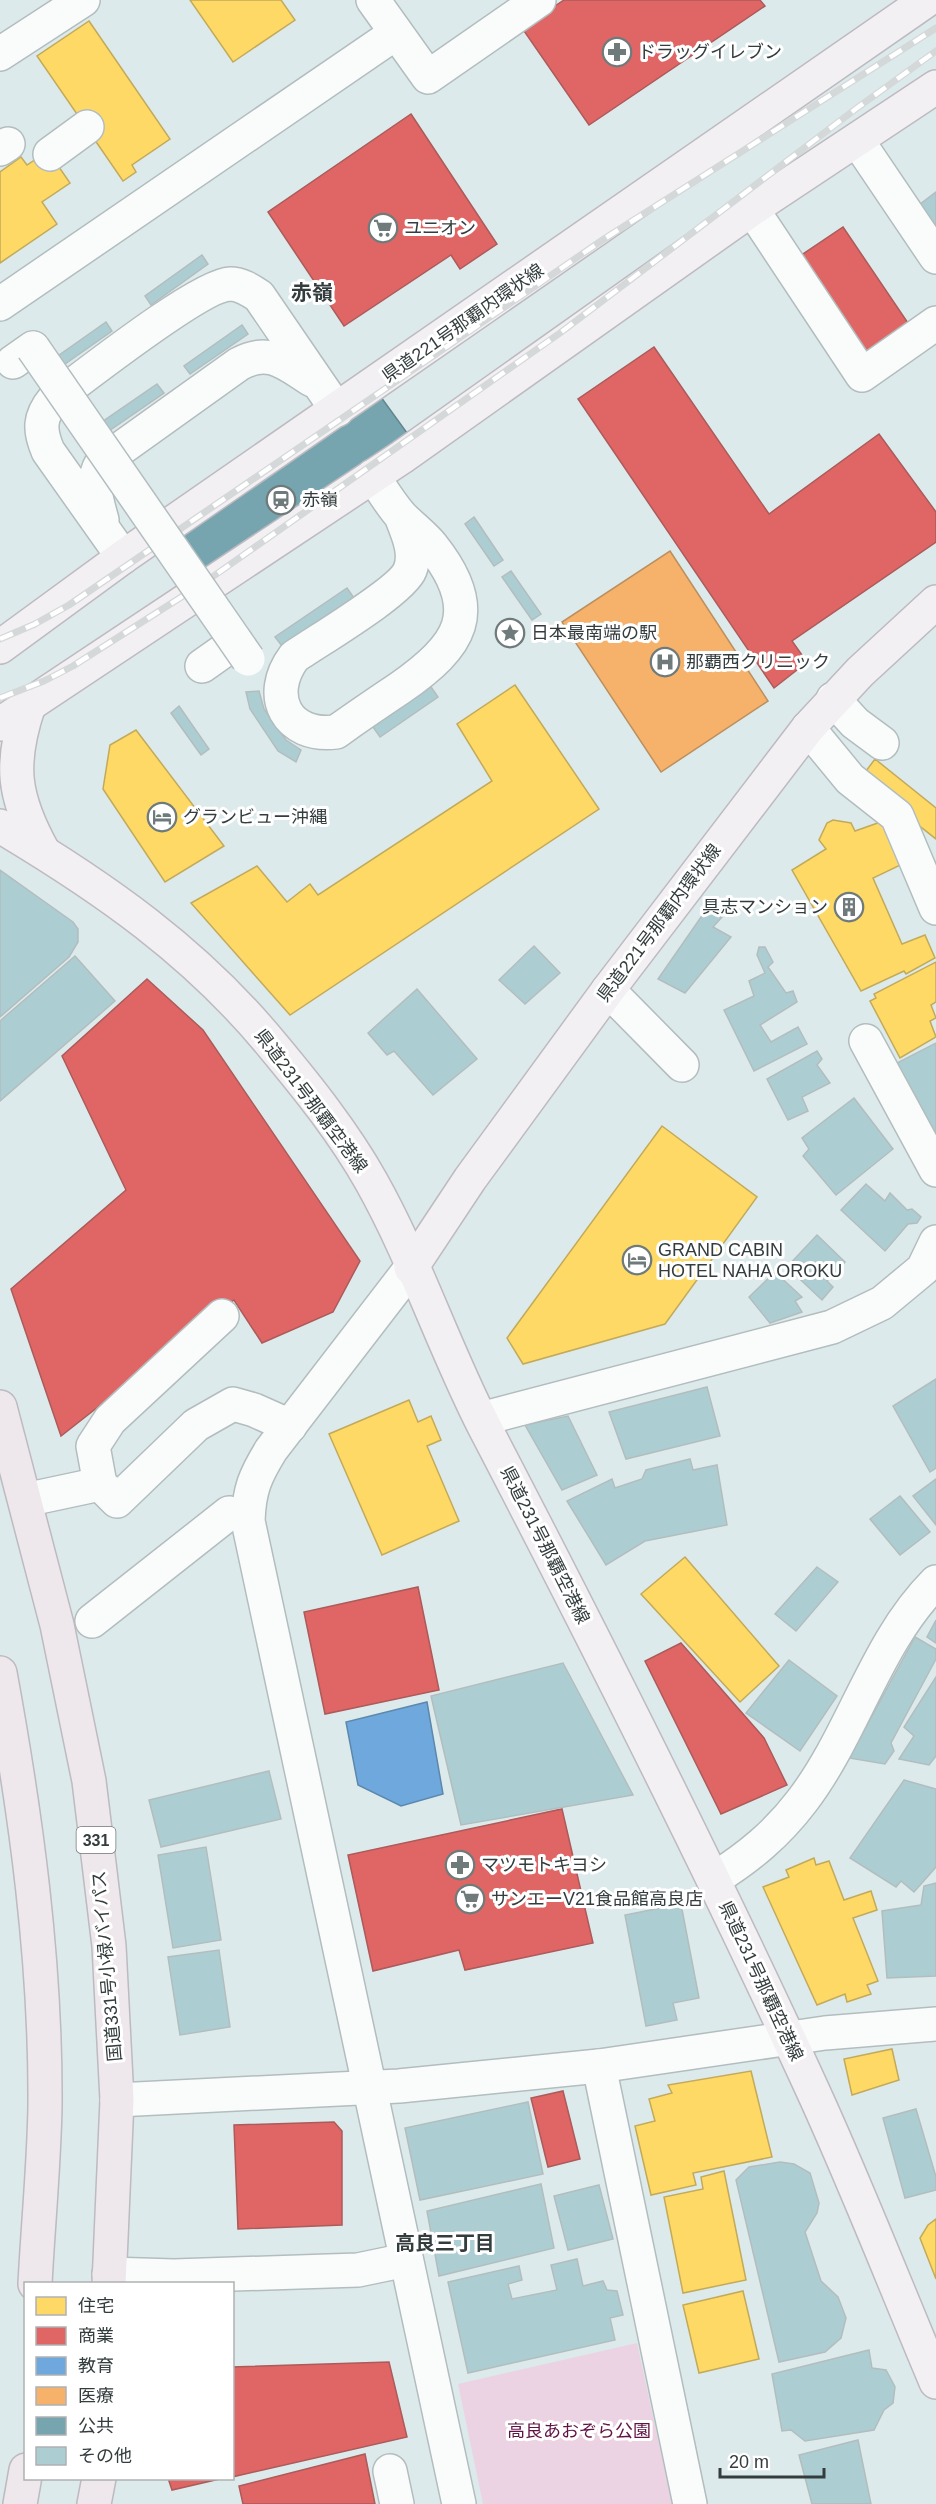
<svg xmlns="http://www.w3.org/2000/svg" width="936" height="2504" font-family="Arial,'Noto Sans JP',sans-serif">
	<rect width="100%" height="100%" fill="#ddeaeb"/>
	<!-- green -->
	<path fill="#ebd3e4" d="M637 2343 672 2504H483L458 2384Z"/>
	<!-- homes -->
	<g fill="#ffd966" stroke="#c2aa5a" stroke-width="1.5">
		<path d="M190 0H281L295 20 233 62Z"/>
		<path d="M89 21 170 139 132 165 136 172 123 181 37 56Z"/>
		<path d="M48 151 70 183 42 202 57 224 0 263V172L21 157 27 165Z"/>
		<path d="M515 685 599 809 290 1015 191 903 257 866 287 902 310 884 318 895 492 781 457 724Z"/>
		<path d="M136 730 224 846 165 882 103 789 110 745Z"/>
		<path d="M875 759 936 808V839L860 779Z"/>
		<path d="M892 818 913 859 873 878 902 944 925 935 935 958 906 974 904 971 861 991 792 870 826 849 819 840 827 823 833 820 851 823 855 831Z"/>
		<path d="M936 962V1002L931 1005 936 1018 930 1021 936 1037 900 1058 870 1001 876 998 874 994Z"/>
		<path d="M662 1126 757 1197 665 1324 523 1364 507 1338Z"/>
		<path d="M409 1400 418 1422 431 1416 441 1440 427 1446 459 1521 382 1555 329 1434Z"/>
		<path d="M685 1557 779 1666 740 1702 641 1594Z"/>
		<path d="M814 1858 816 1865 829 1861 844 1900 871 1891 877 1910 853 1918 878 1981 867 1985 871 1994 847 2002 845 1994 817 2005 763 1887 789 1877 786 1870Z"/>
		<path d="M892 2049 899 2080 852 2095 844 2059Z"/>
		<path d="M751 2071 772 2157 693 2173 696 2185 651 2195 635 2126 655 2121 649 2099 672 2093 668 2085Z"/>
		<path d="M724 2171 746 2280 683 2293 664 2197 703 2189 701 2177Z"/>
		<path d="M936 2219V2279L920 2238 928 2225Z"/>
		<path d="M743 2291 759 2359 699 2373 683 2305Z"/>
	</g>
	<!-- shops -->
	<g fill="#e06666" stroke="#ac5a5a" stroke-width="1.5">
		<path d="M564 0H760L765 6 589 125 522 28Z"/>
		<path d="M411 114 497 244 460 269 451 255 344 326 268 212Z"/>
		<path d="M843 227 908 323 857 359 791 262Z"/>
		<path d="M654 347 769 514 879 434 936 512V542L792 641 807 662 774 688 578 399Z"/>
		<path d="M147 979 203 1030 360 1261 333 1312 262 1343 234 1300 61 1436 11 1289 126 1190 62 1056Z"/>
		<path d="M418 1587 439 1690 325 1714 304 1612Z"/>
		<path d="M681 1643 764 1738 787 1785 721 1814 645 1661Z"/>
		<path d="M562 1809 593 1943 465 1970 459 1950 373 1971 348 1855Z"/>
		<path d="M563 2091 580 2159 548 2167 531 2098Z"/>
		<path d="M334 2122 342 2131V2225L238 2229 234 2125Z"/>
		<path d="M389 2362 407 2437 232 2477V2367Z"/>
		<path d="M365 2454 375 2504H243L239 2486Z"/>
		<path d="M168 2478H224L172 2490Z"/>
	</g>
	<!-- schools -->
	<path fill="#6fa8dc" stroke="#5d88ad" stroke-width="1.5" d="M427 1702 443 1794 401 1806 358 1785 346 1722Z"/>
	<!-- health -->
	<path fill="#f6b26b" stroke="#bc8f5e" stroke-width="1.5" d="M670 551 768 701 661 772 562 622Z"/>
	<!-- public -->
	<path fill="#76a5af" stroke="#62868d" stroke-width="1.5" d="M378 393 410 437 208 580 177 533Z"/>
	<!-- building -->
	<g fill="#acced2" stroke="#b3bdbe" stroke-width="1.5">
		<path d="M936 192V229L919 205Z"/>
		<path d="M202 255 208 264 151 305 145 296Z"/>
		<path d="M106 322 112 331 55 371 48 363Z"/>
		<path d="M242 325 248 334 190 374 184 366Z"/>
		<path d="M157 384 164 393 106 433 99 424Z"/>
		<path d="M474 517 503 560 494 566 465 524Z"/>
		<path d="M511 571 541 614 532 620 502 577Z"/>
		<path d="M347 588 354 598 282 646 275 637Z"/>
		<path d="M431 687 438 697 380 737 373 727Z"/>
		<path d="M259 691 264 709 286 740 301 750 296 762 278 751 250 709 246 692Z"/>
		<path d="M179 706 209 749 201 755 171 713Z"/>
		<path d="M0 870 73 922 78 929V942L69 957 0 1017Z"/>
		<path d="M706 910 722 917 713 927 731 937 685 993 658 979Z"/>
		<path d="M534 946 560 973 525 1004 499 980Z"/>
		<path d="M759 947H765L773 962 768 967 786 993 793 991 797 1002 760 1025 771 1042 798 1027 807 1044 754 1071 724 1010 754 996 749 981 765 973 757 955Z"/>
		<path d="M75 956 115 1001 0 1101V1021Z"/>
		<path d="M417 989 477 1059 433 1095 394 1051 387 1055 368 1033Z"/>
		<path d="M936 1043V1141L895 1064Z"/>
		<path d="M817 1051 822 1059 817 1065 830 1083 802 1097 808 1111 788 1120 767 1079Z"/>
		<path d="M854 1098 893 1149 836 1195 803 1156 809 1149 802 1138Z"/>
		<path d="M866 1184 885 1201 890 1193 907 1210 912 1209 921 1217 917 1223 908 1224 885 1251 841 1210Z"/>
		<path d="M817 1235 845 1262 827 1281 833 1287 822 1300 787 1267Z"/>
		<path d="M775 1272 802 1297 795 1301 802 1312 770 1323 749 1297Z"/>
		<path d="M936 1379V1468L930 1472 893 1406Z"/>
		<path d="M707 1387 720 1436 626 1459 609 1412Z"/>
		<path d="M568 1416 597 1475 562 1490 525 1425Z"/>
		<path d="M690 1459 693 1470 717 1465 727 1525 645 1541 606 1565 567 1501 612 1479 615 1488 642 1479 646 1470Z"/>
		<path d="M936 1479V1525L913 1496Z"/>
		<path d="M900 1496 930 1532 900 1555 870 1519Z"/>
		<path d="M817 1567 838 1582 796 1631 775 1614Z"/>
		<path d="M936 1620V1643L927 1637Z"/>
		<path d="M915 1637 936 1649V1659L891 1743 894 1751 885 1764 849 1758Z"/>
		<path d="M789 1660 837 1696 800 1751 746 1713Z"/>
		<path d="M563 1663 633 1795 461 1825 431 1696Z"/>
		<path d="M936 1677V1756L929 1765 899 1759 914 1736 904 1727Z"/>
		<path d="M269 1771 281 1819 161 1847 149 1800Z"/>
		<path d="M904 1780 936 1789V1867L914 1892 901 1881 896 1887 850 1858Z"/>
		<path d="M206 1847 221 1940 173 1948 158 1855Z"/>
		<path d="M936 1883V1976L887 1978 882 1911 921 1905 924 1886Z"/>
		<path d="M681 1904 699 1998 673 2003 677 2020 646 2026 625 1915Z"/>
		<path d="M219 1950 230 2027 180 2035 168 1957Z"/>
		<path d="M528 2102 543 2174 420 2200 405 2128Z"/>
		<path d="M916 2109 936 2177V2190L905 2198 883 2118Z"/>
		<path d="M780 2162 794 2164 810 2173 819 2203 817 2213 805 2232 821 2281 838 2297 846 2318 841 2338 825 2352 779 2362 736 2180 749 2167Z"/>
		<path d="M541 2184 554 2248 439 2276 427 2211Z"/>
		<path d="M599 2185 613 2239 568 2250 554 2196Z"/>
		<path d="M577 2259 583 2286 603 2281 607 2290 617 2291 623 2315 610 2318 615 2340 468 2373 448 2282 519 2266 522 2280 508 2284 512 2299 557 2290 551 2265Z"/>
		<path d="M869 2350 872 2368 886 2370 895 2387 893 2403 884 2410 874 2430 805 2441 791 2430 782 2431 772 2374Z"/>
		<path d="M858 2440 871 2504H812L799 2455Z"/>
	</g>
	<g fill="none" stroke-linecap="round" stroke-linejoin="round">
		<!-- minor casing -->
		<g stroke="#b3bdbe" stroke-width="36">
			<g id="minor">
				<path d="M373 0 428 77 539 0"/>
				<path d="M0 54 83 0"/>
				<path d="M857 140 936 257"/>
				<path d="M0 149 8 144"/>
				<path d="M50 154 87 127"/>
				<path d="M752 209 862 375 936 323"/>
				<path d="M0 304 396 33"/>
				<path d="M13 362 33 348"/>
				<path d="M373 476C382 490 391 505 402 517 412 527 424 536 432 546 484 611 461 646 400 688 379 702 357 717 336 732 287 738 265 696 294 657 317 641 402 591 410 570 417 552 407 532 401 516"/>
				<path d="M102 520C96 498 90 483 102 462L239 364C270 347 286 364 312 380"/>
				<path d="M123 557 48 451C39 430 39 417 54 399 84 377 200 285 230 284 241 284 250 290 259 296L337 410"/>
				<path d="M202 666 236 642"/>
				<path d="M833 699 855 723 882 743"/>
				<path d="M808 728 850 779 897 816 936 908"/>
				<path d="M608 990 682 1065"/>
				<path d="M866 1041 936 1170"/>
				<path d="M411 1268 271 1450C255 1476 249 1490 248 1521L459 2504"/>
				<path d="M222 1316 110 1420 93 1446 100 1484 117 1501 196 1425 233 1404 254 1410 290 1426"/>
				<path d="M481 1419 832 1327 882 1303 923 1269 936 1242"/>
				<path d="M25 1500 100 1484"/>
				<path d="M92 1621 229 1513"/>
				<path d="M714 1879C749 1857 777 1834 802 1801 854 1733 875 1643 936 1582"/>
				<path d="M599 2066 690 2504"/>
				<path d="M117 2100 399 2086 599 2066 825 2033 936 2024"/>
				<path d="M109 2274 174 2276 358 2270 406 2260"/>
				<path d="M390 2471 397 2504"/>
			</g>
		</g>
		<!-- major casing -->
		<g stroke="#bdbac0" stroke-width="36">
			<g id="major">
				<path d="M0 647 123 557 927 0"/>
				<path d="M29 705C9 764 13 797 43 851"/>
				<path d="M0 724 402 457 752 209 936 87"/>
				<path d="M0 826C104 888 196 952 273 1046 308 1088 344 1133 371 1181 415 1259 443 1346 484 1426 598 1645 710 1866 813 2091 857 2187 895 2285 936 2382"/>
				<path d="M411 1268 470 1179 608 990 808 728 860 672 936 602"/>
			</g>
		</g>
		<!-- highway casing -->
		<g stroke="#bdbac0" stroke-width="36">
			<g id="highway">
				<path d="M0 1407 57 1625 89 1781 109 1946 117 2100 109 2284"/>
				<path d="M0 1673C26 1815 46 1961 45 2106 44 2165 38 2225 35 2284"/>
				<path d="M20 2504 26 2470"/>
				<path d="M94 2504 99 2478"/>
			</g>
		</g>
		<!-- minor -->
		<use href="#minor" stroke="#fafcfc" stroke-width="33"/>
		<!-- major -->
		<use href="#major" stroke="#f3f0f3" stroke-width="33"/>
		<!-- highway -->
		<use href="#highway" stroke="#eee7ec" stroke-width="33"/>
		<!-- rail casing -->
		<g stroke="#d4d8d9" stroke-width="7">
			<g id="rail">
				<path d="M0 639 35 624 69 605 604 239 936 28"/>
				<path d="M0 698 44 681 73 666 208 580 560 333 857 108 936 51"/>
			</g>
		</g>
		<!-- rail -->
		<use href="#rail" stroke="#fff" stroke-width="4.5" stroke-dasharray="14" stroke-linecap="butt"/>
		<!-- minor-bridge casing -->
		<g stroke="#b3bdbe" stroke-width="36" stroke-linecap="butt">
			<path id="minor-bridge" d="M33 348 248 659"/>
		</g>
		<!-- minor-bridge -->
		<use href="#minor-bridge" stroke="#fafcfc" stroke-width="33"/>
	</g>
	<!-- icons -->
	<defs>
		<g id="pharmacy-ring" transform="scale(1.5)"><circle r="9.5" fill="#fff" stroke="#6f7a7b" stroke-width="1.5"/><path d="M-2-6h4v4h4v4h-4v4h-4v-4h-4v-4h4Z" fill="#6f7a7b"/></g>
		<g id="supermarket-ring" transform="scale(1.5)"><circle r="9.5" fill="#fff" stroke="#6f7a7b" stroke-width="1.5"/><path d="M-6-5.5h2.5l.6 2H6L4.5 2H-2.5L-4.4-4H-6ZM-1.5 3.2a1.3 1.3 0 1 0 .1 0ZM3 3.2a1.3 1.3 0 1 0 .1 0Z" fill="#6f7a7b"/></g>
		<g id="station-ring" transform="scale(1.5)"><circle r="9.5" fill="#fff" stroke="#6f7a7b" stroke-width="1.5"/><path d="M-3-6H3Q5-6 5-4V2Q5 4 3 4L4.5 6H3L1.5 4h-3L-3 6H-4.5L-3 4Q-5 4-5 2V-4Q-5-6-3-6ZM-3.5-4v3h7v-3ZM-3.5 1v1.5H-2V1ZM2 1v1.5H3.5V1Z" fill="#6f7a7b"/></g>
		<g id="sight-ring" transform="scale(1.5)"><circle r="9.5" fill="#fff" stroke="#6f7a7b" stroke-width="1.5"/><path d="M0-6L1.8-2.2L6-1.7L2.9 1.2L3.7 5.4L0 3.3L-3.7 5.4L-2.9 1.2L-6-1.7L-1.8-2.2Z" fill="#6f7a7b"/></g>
		<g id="hospital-ring" transform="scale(1.5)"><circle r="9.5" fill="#fff" stroke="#6f7a7b" stroke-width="1.5"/><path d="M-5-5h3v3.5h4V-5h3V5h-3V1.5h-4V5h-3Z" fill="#6f7a7b"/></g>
		<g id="hotel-ring" transform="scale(1.5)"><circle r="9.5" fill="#fff" stroke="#6f7a7b" stroke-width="1.5"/><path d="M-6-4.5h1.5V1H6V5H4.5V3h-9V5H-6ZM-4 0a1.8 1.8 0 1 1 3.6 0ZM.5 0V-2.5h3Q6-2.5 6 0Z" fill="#6f7a7b"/></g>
		<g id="building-ring" transform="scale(1.5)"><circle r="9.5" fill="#fff" stroke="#6f7a7b" stroke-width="1.5"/><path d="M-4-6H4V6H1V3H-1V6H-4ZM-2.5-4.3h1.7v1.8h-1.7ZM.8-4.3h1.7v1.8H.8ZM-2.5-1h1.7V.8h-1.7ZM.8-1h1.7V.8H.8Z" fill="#6f7a7b"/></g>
	</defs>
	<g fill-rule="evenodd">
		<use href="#pharmacy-ring" x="617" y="52"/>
		<use href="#supermarket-ring" x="383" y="228"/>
		<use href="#station-ring" x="281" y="500"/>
		<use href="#sight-ring" x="510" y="633"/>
		<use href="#hospital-ring" x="665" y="662"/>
		<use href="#hotel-ring" x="162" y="817"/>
		<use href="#building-ring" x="849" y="907"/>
		<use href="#hotel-ring" x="637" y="1260"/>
		<use href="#pharmacy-ring" x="460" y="1865"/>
		<use href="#supermarket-ring" x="470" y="1899"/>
	</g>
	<g text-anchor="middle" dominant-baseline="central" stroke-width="6" stroke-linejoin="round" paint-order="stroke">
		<!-- shield labels -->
		<rect fill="#fff" stroke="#717778" stroke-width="1.5" x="76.5" y="1827" width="39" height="26" rx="4.5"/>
		<g font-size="16" font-weight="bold" fill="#343d3e">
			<text x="96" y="1840">331</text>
		</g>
		<!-- poi labels -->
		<g font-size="18" fill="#343d3e" stroke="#fff" text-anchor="start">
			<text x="638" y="52">ドラッグイレブン</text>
			<text x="404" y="228">ユニオン</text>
			<text x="302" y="500">赤嶺</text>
			<text x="531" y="633">日本最南端の駅</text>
			<text x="686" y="662">那覇西クリニック</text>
			<text x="183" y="817">グランビュー沖縄</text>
			<text x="828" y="907" text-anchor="end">具志マンション</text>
			<text x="658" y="1250">GRAND CABIN<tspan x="658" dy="21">HOTEL NAHA OROKU</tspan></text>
			<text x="481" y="1865">マツモトキヨシ</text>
			<text x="491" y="1899">サンエーV21食品館高良店</text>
		</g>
		<!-- street labels -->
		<g font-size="18" fill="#343d3e" stroke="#fff">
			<text transform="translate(463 323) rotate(-35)">県道221号那覇内環状線</text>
			<text transform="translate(659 923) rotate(-53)">県道221号那覇内環状線</text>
			<text transform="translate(311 1101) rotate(53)">県道231号那覇空港線</text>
			<text transform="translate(545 1545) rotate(63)">県道231号那覇空港線</text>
			<text transform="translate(107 1966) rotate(-95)">国道331号小禄バイパス</text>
			<text transform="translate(761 1981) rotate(65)">県道231号那覇空港線</text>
		</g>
		<!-- park labels -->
		<g font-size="18" fill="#611246" stroke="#fff">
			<text x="579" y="2431">高良あおぞら公園</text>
		</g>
		<!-- neighbourhood labels -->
		<g font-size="20" font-weight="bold" fill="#343d3e" stroke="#fff">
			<text x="445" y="2243">高良三丁目</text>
		</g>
		<!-- quarter labels -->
		<g font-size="21" font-weight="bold" fill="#343d3e" stroke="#fff">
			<text x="312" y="292">赤嶺</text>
		</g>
	</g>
	<!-- legend -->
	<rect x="24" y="2282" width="210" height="198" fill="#ffffff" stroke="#aeb1b2" stroke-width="1.5"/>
	<rect x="36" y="2297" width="30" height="18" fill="#ffd966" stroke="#aeb1b2" stroke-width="1.5"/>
	<text x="78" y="2312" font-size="18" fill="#343d3e">住宅</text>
	<rect x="36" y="2327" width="30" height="18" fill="#e06666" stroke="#aeb1b2" stroke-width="1.5"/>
	<text x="78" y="2342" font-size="18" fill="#343d3e">商業</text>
	<rect x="36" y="2357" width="30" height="18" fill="#6fa8dc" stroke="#aeb1b2" stroke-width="1.5"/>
	<text x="78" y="2372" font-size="18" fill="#343d3e">教育</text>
	<rect x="36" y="2387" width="30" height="18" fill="#f6b26b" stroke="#aeb1b2" stroke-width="1.5"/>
	<text x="78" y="2402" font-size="18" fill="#343d3e">医療</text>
	<rect x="36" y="2417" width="30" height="18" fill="#76a5af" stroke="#aeb1b2" stroke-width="1.5"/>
	<text x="78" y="2432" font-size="18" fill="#343d3e">公共</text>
	<rect x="36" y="2447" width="30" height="18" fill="#acced2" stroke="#aeb1b2" stroke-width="1.5"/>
	<text x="78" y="2462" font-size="18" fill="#343d3e">その他</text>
	<!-- scale -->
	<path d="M720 2468v9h104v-9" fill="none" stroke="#343d3e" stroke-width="3"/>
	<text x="729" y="2468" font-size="18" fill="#343d3e" stroke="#ffffff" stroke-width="4.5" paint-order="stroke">20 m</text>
</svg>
